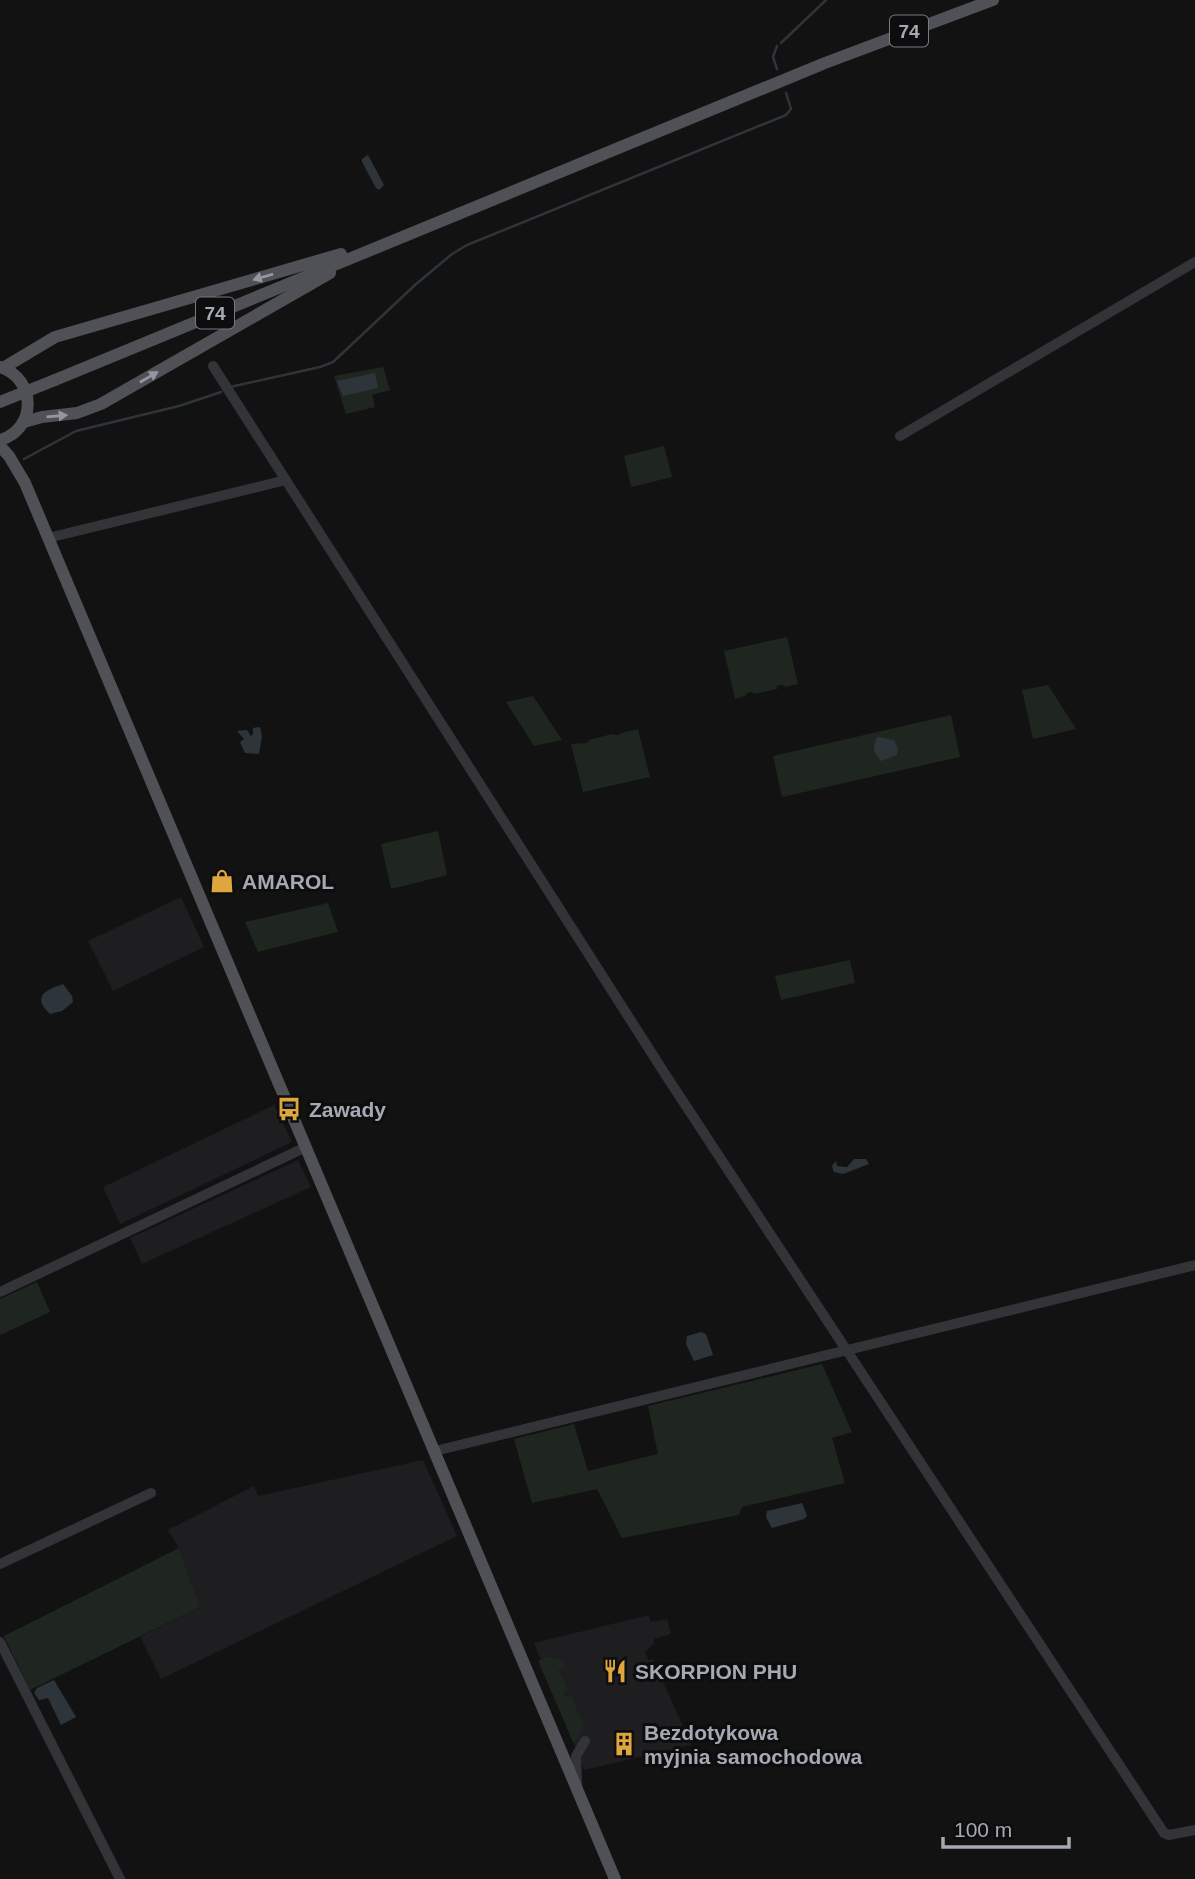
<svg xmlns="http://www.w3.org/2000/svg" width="1195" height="1879" font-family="Arial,sans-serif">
	<rect width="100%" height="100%" fill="#121213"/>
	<!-- built -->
	<g fill="#1e1e20">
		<path d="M181 897 204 947 113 991 88 941Z"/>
		<path d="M274 1105 292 1142 120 1224 103 1187Z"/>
		<path d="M298 1160 311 1187 142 1264 130 1238Z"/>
		<path d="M423 1460 457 1536 161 1679 140 1637 200 1607 179 1548 168 1530 254 1486 258 1496Z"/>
		<path d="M649 1615 651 1622 667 1619 671 1634 654 1639V1643L645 1652 648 1660 653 1659 691 1745 584 1770 534 1643Z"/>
	</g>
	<!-- green -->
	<g fill="#1f261f">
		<path d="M383 367 390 390 372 395 375 407 346 414 334 376Z"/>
		<path d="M664 446 672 477 631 487 624 456Z"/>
		<path d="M787 637 798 684 786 687 783 685 777 686V689L754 694 752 692 747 693 745 696 735 699 724 651Z"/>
		<path d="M1048 685 1076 729 1033 739 1022 690Z"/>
		<path d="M533 696 562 740 534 746 506 702Z"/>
		<path d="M951 715 960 757 782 797 773 756Z"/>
		<path d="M638 729 650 777 583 792 571 744 587 743 589 740 612 734 619 735 621 733Z"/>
		<path d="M438 831 447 875 391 889 381 844Z"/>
		<path d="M328 903 338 932 258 952 245 922Z"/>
		<path d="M850 960 855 983 781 1000 775 976Z"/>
		<path d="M37 1282 50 1312 0 1335V1299Z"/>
		<path d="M822 1364 852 1432 832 1438 845 1483 742 1507 739 1515 622 1538 597 1489 532 1503 514 1439 574 1424 588 1471 658 1454 648 1406Z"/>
		<path d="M179 1548 200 1607 30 1690 4 1636Z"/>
		<path d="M547 1657C555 1658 561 1658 565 1666L558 1670 568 1689 563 1692 565 1697 571 1695 583 1725 578 1739 573 1742 538 1661Z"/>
	</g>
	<!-- water -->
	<g fill="#2d353b">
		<path d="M368 155 384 185 379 190 376 188 362 162V159Z"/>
		<path d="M375 373 378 388 343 396 337 381Z"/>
		<path d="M260 727 262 736 259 754 245 753 240 742 244 739 237 731 247 730 251 736 253 734V728Z"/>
		<path d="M878 737 894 740 898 749 897 755 881 761C874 754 871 745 878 737Z"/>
		<path d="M63 984 72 996 73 1002 62 1011 50 1014C31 996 46 990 63 984Z"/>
		<path d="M854 1159H866L869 1164 843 1174 834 1172 832 1166 836 1161 837 1166 847 1167Z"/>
		<path d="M701 1332 706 1334 713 1355 694 1361 686 1344 687 1336Z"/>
		<path d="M802 1503 807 1516 804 1519 772 1528 766 1517 767 1511Z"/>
		<path d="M54 1680 76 1717 61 1725 48 1698 39 1700 34 1693 37 1688Z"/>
	</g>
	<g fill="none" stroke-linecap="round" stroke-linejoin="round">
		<!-- stream -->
		<g stroke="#2d353b" stroke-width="2.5">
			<path d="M781 43 826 0"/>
			<path d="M777 69 773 57 777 46"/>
			<path d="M230 387 320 367 333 362 415 285 452 254 467 245 786 115 791 109 786 93"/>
			<path d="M24 459 76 431 179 406 221 392"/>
		</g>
		<!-- minor -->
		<g stroke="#333438" stroke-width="10">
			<path d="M213 366 665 1074 1164 1833 1169 1835 1195 1830"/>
			<path d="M900 436 1195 262"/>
			<path d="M48 538 286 480"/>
			<path d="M0 1292 306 1147"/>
			<path d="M435 1451 1195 1265"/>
			<path d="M0 1564 151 1493"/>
			<path d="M0 1642 120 1879"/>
			<path d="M577 1785 576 1756 585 1741"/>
		</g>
		<!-- major -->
		<g stroke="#505157" stroke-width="12">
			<path d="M0 367C37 379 37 429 0 440"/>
			<path d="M3 368 55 337 341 254"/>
			<path d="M55 380 825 63 993 0"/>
			<path d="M24 422 42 417 77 413 101 404 330 273"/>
			<path d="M0 446 9 456 25 483 615 1879"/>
		</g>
		<!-- major-bridge -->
		<path stroke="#505157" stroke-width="12" d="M0 402 55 380"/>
	</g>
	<!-- one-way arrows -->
	<defs><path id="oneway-solid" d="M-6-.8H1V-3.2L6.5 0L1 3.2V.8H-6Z" transform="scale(1.75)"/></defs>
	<g fill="#9497a1">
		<use href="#oneway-solid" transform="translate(263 277) rotate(164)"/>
		<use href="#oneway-solid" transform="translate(149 377) rotate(-30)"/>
		<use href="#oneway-solid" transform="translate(57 416) rotate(-5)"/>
	</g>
	<!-- icons -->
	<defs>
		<g id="shop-bare" transform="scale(1.89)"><path d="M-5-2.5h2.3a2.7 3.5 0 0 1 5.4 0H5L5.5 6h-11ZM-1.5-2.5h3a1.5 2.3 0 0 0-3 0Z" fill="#e0a63e" stroke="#0d0d0e" stroke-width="2.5" paint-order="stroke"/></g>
		<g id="bus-bare" transform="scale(1.89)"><path d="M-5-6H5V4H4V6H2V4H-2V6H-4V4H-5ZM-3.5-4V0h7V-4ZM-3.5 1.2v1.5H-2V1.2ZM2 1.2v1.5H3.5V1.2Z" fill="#e0a63e" stroke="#0d0d0e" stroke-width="2.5" paint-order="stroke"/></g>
		<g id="restaurant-bare" transform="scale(1.89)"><path d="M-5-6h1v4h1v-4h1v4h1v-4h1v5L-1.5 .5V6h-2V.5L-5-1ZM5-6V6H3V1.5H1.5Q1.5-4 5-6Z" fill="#e0a63e" stroke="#0d0d0e" stroke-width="2.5" paint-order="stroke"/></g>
		<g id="building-bare" transform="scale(1.89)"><path d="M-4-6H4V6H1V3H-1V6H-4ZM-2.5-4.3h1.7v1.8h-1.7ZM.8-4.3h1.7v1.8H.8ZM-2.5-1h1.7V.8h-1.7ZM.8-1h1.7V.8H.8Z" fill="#e0a63e" stroke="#0d0d0e" stroke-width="2.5" paint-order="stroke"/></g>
	</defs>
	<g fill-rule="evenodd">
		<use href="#shop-bare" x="222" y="881"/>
		<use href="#bus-bare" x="289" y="1109"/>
		<use href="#restaurant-bare" x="615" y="1671"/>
		<use href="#building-bare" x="624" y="1744"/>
	</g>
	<g text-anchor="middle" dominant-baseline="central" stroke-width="6" stroke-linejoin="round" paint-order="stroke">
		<!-- shield labels -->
		<g fill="#0d0d0e" stroke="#777a82" stroke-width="2">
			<rect x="890" y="15.5" width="38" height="31" rx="5"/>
			<rect x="196" y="297.5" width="38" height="31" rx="5"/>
		</g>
		<g font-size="19" font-weight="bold" fill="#a5a9b3">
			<text x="909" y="31">74</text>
			<text x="215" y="313">74</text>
		</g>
		<!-- poi labels -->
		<g font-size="21" font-weight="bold" fill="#a5a9b3" stroke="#0d0d0e" text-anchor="start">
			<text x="242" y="881">AMAROL</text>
			<text x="309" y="1109">Zawady</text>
			<text x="635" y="1671">SKORPION PHU</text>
			<text x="644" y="1732">Bezdotykowa<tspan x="644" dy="24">myjnia samochodowa</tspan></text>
		</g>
	</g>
	<!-- scale -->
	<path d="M943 1837v10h126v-10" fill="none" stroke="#a5a9b3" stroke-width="3.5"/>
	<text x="954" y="1837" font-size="21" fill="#a5a9b3" stroke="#0d0d0e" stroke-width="5" paint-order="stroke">100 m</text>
</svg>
